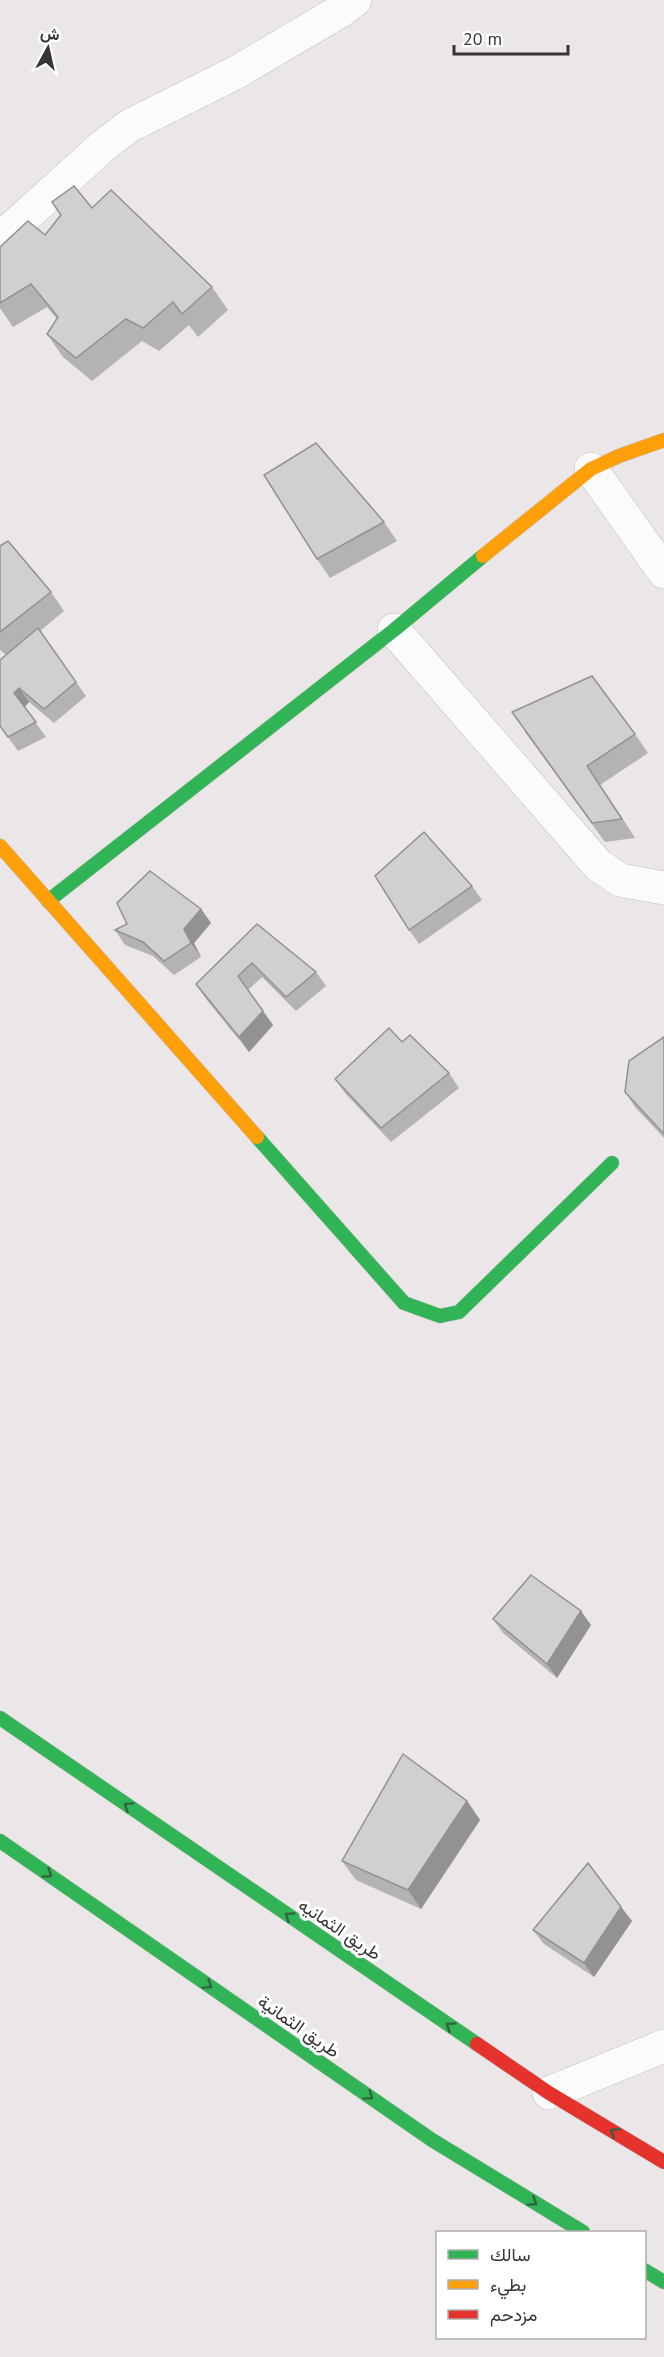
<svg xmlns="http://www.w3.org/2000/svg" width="664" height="2357" font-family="'PT Sans',Vazirmatn,sans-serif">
	<rect width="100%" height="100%" fill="#ebe6e7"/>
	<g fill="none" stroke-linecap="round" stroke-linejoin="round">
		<!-- street casing -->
		<g stroke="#c2bfbf" stroke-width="34">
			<g id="street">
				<path d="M0 239 103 146 129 126 237 72 342 10 355 0"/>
				<path d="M591 469 664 572"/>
				<path d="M394 630 598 865 620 880 664 888"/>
				<path d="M549 2093 664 2046"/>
			</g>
		</g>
		<!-- fast casing -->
		<g stroke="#c2bfbf" stroke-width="15">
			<g id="fast">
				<path d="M48 901 394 630 483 556"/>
				<path d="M257 1137 404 1303 440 1316 459 1312 612 1163"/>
				<path d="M0 1718 477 2044"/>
				<path d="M0 1841 432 2140 583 2232"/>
				<path d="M644 2270 664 2282"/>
			</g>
		</g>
		<!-- slow casing -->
		<g stroke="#c2bfbf" stroke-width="15">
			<g id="slow">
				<path d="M483 556 591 469 619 456 664 440"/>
				<path d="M0 846 257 1137"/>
			</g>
		</g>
		<!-- jam casing -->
		<g stroke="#c2bfbf" stroke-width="15">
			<path id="jam" d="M477 2044 549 2093 664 2162"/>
		</g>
		<!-- street -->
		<use href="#street" stroke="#fcfbfb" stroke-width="33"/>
		<!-- fast -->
		<use href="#fast" stroke="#30b455" stroke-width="14"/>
		<!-- slow -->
		<use href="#slow" stroke="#ff9f0a" stroke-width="14"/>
		<!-- jam -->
		<use href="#jam" stroke="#e5322d" stroke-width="14"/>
	</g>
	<!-- wall -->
	<g fill="#b5b2b2">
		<path d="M52 202 92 208 212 287 228 310 198 337 189 325 159 351 142 341 92 381 63 357 47 334 57 319 47 307 13 327 0 308V247L45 235 60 215Z"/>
		<path d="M384 522 397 541 330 578 317 559Z"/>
		<path d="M0 546 51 592 64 611 40 631 86 696 54 723 29 702 24 707 46 737 18 751 0 726 6 655 0 650Z"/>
		<path d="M525 732 635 734 648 753 600 785 635 838 605 842Z"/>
		<path d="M472 886 482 900 419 944 409 930Z"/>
		<path d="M201 909 211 923 194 943 201 957 174 975 153 956 125 945 115 930Z"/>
		<path d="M257 924 316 972 326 986 296 1011 262 977 248 990 273 1025 249 1052 206 999 196 984Z"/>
		<path d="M664 1037V1138L635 1107 625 1092Z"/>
		<path d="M402 1042 449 1073 459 1088 391 1142 345 1093 335 1079Z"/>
		<path d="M493 1619 591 1625 557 1678 503 1633Z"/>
		<path d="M467 1801 480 1820 421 1909 356 1880 342 1861Z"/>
		<path d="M621 1907 632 1921 594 1977 544 1944 533 1930Z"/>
	</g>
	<!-- shaded-wall -->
	<g fill="#939191">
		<path d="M19 688 29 702 24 708 14 693Z"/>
		<path d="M587 766 600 785 635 838 622 819Z"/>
		<path d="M201 909 211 923 194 943 201 957 191 943 184 929Z"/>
		<path d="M263 1011 273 1025 249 1052 239 1037Z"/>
		<path d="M581 1611 591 1625 557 1678 547 1664Z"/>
		<path d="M467 1801 480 1820 421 1909 408 1890Z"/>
		<path d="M621 1907 632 1921 594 1977 584 1963Z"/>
	</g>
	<!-- building -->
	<g fill="#d2cfcf" stroke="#939191" stroke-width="1.5">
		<path d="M74 186 92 208 111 190 212 287 182 314 173 302 143 328 126 319 76 358 47 334 58 317 31 284 0 303V247L28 221 45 235 61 215 52 202Z"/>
		<path d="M316 443 384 522 317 559 264 475Z"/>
		<path d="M8 541 51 592 0 632V546Z"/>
		<path d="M38 628 76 682 44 709 19 688 14 693 36 722 8 737 0 726V660Z"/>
		<path d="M592 676 635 734 587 766 622 819 592 823 512 712Z"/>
		<path d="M424 832 472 886 409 930 375 876Z"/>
		<path d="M150 871 201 909 184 929 191 943 164 961 143 942 115 930 127 924 117 903Z"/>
		<path d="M257 924 316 972 286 997 252 963 238 976 263 1011 239 1037 196 984Z"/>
		<path d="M389 1028 402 1042 410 1035 449 1073 381 1128 335 1079Z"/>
		<path d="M664 1037V1134L625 1092 629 1061Z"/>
		<path d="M531 1575 581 1611 547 1664 493 1619Z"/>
		<path d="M403 1754 467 1801 408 1890 342 1861Z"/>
		<path d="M588 1863 621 1907 584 1963 533 1930Z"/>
	</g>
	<!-- one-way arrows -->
	<defs><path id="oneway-chevron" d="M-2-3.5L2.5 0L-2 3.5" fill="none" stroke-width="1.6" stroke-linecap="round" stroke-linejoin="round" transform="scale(1.5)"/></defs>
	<g stroke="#356140">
		<use href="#oneway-chevron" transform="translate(128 1806) rotate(-146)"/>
		<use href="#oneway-chevron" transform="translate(48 1874) rotate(35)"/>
		<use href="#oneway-chevron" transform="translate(289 1916) rotate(-146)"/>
		<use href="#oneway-chevron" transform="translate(208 1985) rotate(35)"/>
		<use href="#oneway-chevron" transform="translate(450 2026) rotate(-146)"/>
		<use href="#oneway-chevron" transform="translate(369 2096) rotate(35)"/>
		<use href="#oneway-chevron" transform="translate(614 2132) rotate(-149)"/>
		<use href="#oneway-chevron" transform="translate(533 2202) rotate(32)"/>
	</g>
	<g text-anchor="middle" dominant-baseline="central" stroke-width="6" stroke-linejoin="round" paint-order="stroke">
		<!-- street labels -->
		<g font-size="18" fill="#383535" stroke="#fff">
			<text transform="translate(340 1929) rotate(34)">طريق الثمانيه</text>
			<text transform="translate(299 2026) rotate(35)">طريق الثمانية</text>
		</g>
	</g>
	<!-- legend -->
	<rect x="436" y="2231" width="210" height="108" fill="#ffffff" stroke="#afaeae" stroke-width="1.5"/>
	<rect x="448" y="2250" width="30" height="9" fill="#30b455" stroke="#afaeae" stroke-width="1.5"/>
	<text x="490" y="2261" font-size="18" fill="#383535">سالك</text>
	<rect x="448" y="2280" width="30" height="9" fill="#ff9f0a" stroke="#afaeae" stroke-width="1.5"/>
	<text x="490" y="2291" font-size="18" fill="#383535">بطيء</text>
	<rect x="448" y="2310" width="30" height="9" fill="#e5322d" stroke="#afaeae" stroke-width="1.5"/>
	<text x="490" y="2321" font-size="18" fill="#383535">مزدحم</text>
	<!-- north arrow -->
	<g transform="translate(48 48) rotate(8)" stroke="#ffffff" stroke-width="4.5" paint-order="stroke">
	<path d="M0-4.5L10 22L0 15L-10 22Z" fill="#383535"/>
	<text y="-9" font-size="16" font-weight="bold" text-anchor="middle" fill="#383535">ش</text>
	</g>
	<!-- scale -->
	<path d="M454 45v9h114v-9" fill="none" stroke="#383535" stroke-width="3"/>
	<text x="463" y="45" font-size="18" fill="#383535" stroke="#ffffff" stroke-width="4.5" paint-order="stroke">20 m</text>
</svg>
